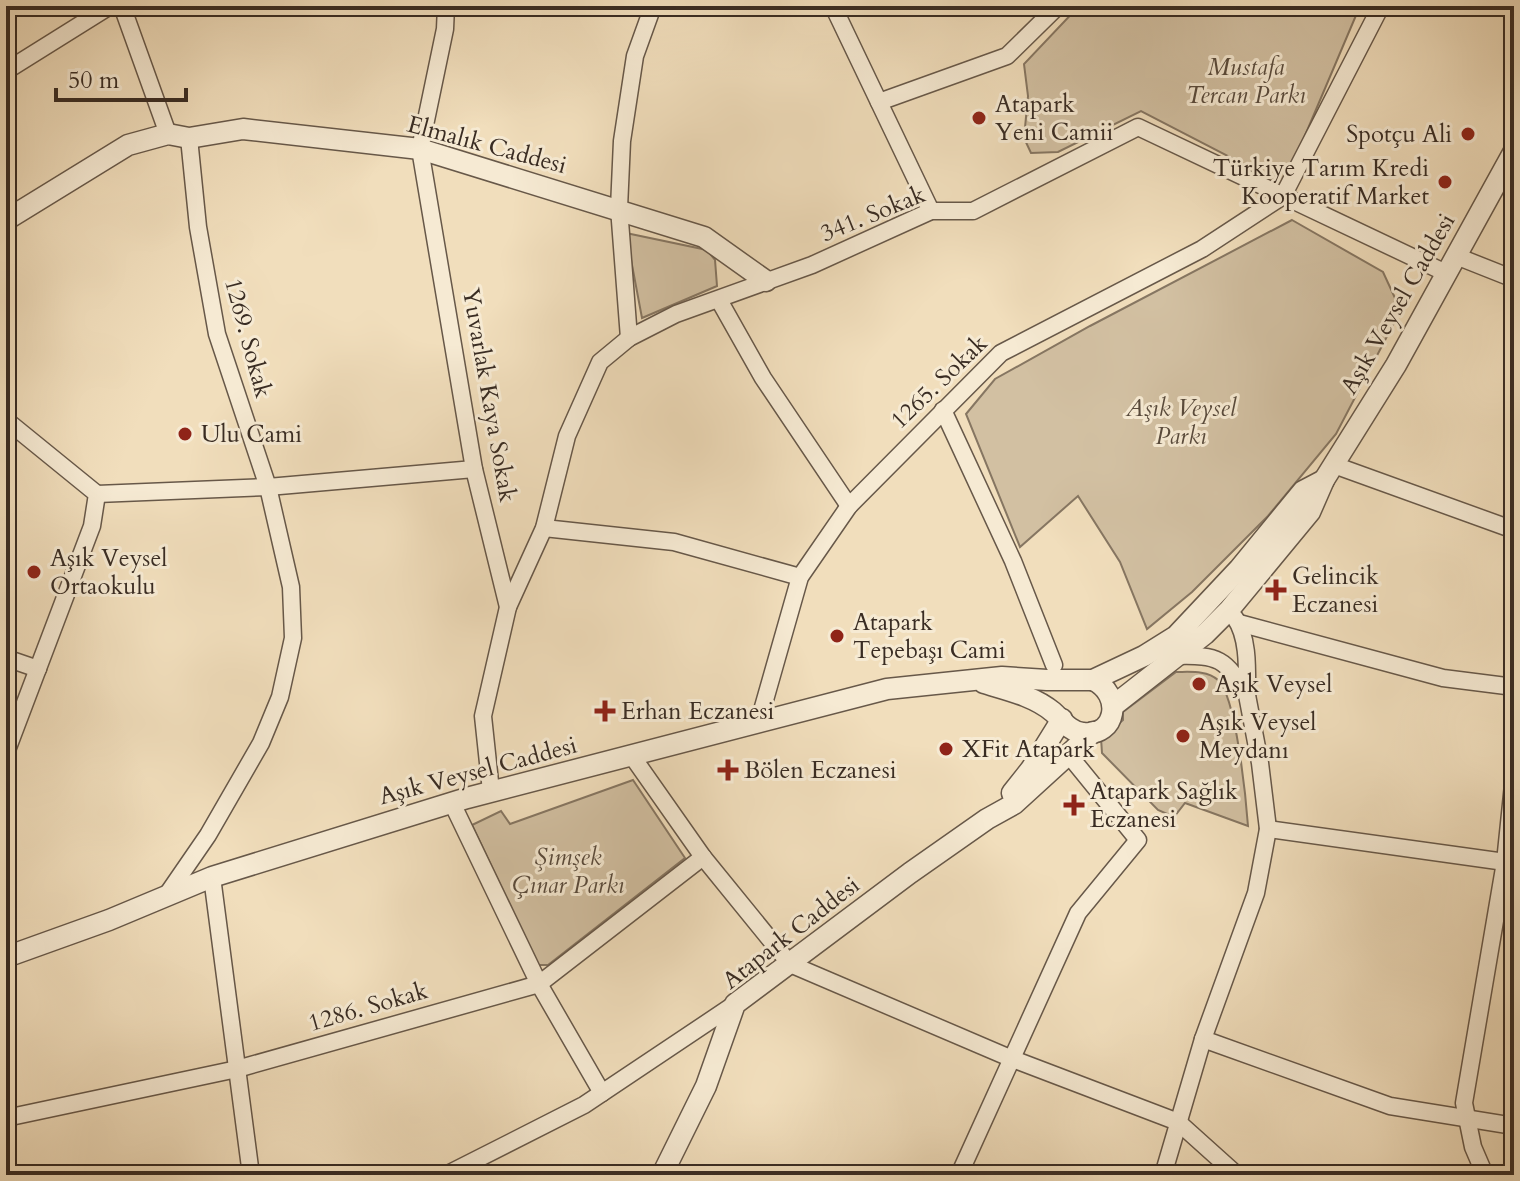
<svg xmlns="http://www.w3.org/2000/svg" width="1520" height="1181" font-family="Cardo,serif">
	<rect width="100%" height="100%" fill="#f1debc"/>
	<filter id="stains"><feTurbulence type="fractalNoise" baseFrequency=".0025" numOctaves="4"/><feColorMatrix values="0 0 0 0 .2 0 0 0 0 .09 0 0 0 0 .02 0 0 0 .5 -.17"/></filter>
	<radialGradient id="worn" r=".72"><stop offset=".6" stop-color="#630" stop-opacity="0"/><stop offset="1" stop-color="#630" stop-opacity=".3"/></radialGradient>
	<!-- green -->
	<g fill="#d2c0a2" stroke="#867662" stroke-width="2">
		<path d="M1079 6H1360L1284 185 1141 111 1058 152 1031 153 1024 138 1028 96 1024 64Z"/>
		<path d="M1292 220 1383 272 1395 298 1394 323 1336 434 1268 516 1192 592 1147 629 1120 562 1078 496 1020 547 966 414 995 379 1090 326Z"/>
		<path d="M626 233 707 250 715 260 717 286 642 318Z"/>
		<path d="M1176 672C1190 672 1207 670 1218 680 1236 696 1246 799 1248 826L1185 803 1174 817 1158 810 1102 753 1101 738 1123 720V712Z"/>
		<path d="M633 780 685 858 548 965H538L472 825 501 811 510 824Z"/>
	</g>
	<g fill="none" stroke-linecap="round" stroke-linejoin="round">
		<!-- minor casing -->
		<g stroke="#675849" stroke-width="19">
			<g id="minor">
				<path d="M122 6 168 134"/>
				<path d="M446 6 445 29 420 149 474 469 508 607 483 716 491 791"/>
				<path d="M833 6 931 211"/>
				<path d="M6 71 110 6"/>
				<path d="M879 102 1007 56 1058 6"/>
				<path d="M1456 256 1514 279"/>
				<path d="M719 300 763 378 849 506"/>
				<path d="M629 338 619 208 622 141 635 56 653 6"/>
				<path d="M943 410 1013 561 1054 665"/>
				<path d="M6 420 97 494 92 526 6 753"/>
				<path d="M1334 465 1514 530"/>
				<path d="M97 494 268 487 474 469"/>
				<path d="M544 528 674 542 800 577"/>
				<path d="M508 607 544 528 567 436 600 362 629 338 676 314 812 265 931 211H973L1138 127 1446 273"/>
				<path d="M1239 623 1443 678 1514 687"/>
				<path d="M1176 656C1219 655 1225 658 1247 695 1247 671 1249 638 1235 618"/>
				<path d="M6 658 38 669"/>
				<path d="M759 721 800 577 849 506 1001 353 1202 249 1283 196 1381 6"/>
				<path d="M632 756 703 857 790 964 1010 1058 1178 1122 1237 1175"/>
				<path d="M452 803 539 984 602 1093"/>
				<path d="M1268 829 1505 862"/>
				<path d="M212 877 251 1175"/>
				<path d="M166 896 208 835 261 743 280 697 293 638 291 587 268 487 217 334 198 227 189 138"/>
				<path d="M1203 1039 1390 1106 1514 1126"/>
				<path d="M6 1118 237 1069 539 984 703 857"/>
				<path d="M446 1175 584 1105 735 1004"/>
				<path d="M959 1175 1078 913 1138 840 1068 754"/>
				<path d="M1163 1175 1203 1039 1256 893 1268 829 1260 763 1247 695"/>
				<path d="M1485 1175 1473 1147 1464 1103 1505 862 1514 775"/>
			</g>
		</g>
		<!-- tertiary casing -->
		<g stroke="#675849" stroke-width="23">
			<g id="tertiary">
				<path d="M6 220 128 145 168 134 189 138 243 129 420 149 704 237 766 281"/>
				<path d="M984 683C1007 690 1034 696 1053 712 1062 720 1070 732 1083 733 1117 737 1123 694 1093 680"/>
				<path d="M1113 706 1205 634 1229 610 1310 512 1324 480 1396 365 1514 151"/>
				<path d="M1012 793 1031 769 1062 719"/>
				<path d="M6 957 109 920 212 877 467 798 887 689 1002 677 1047 680H1093L1144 656 1176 636 1239 569 1303 491 1324 480"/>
				<path d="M662 1175 706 1086 735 1004 910 873 987 819 1014 804 1093 732"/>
			</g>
		</g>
		<!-- minor -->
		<use href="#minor" stroke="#f6ead3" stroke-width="16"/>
		<!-- tertiary -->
		<use href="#tertiary" stroke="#f6ead3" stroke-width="20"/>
	</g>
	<!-- markers -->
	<g fill="#8f2418" stroke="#f6ead3" stroke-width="3">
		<circle cx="979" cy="118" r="8"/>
		<circle cx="1468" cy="134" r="8"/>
		<circle cx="1445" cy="182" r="8"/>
		<circle cx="185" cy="434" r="8"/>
		<circle cx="34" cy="572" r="8"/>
		<path d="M1272 578h8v8h8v8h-8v8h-8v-8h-8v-8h8z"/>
		<circle cx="837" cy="636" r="8"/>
		<circle cx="1199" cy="684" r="8"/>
		<path d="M601 699h8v8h8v8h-8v8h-8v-8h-8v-8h8z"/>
		<circle cx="1183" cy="736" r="8"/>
		<circle cx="946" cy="749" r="8"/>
		<path d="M724 758h8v8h8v8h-8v8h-8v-8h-8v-8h8z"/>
		<path d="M1070 793h8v8h8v8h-8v8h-8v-8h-8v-8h8z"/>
	</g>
	<g text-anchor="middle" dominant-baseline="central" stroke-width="6" stroke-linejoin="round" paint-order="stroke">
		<!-- park labels -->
		<g font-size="24" font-style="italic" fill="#584a3c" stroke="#f6ead3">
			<text x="1246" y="67">Mustafa<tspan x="1246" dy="28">Tercan Parkı</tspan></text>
			<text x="1181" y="408">Aşık Veysel<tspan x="1181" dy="28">Parkı</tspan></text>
			<text x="568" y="857">Şimşek<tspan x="568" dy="28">Çınar Parkı</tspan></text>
		</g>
		<!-- poi labels -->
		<g font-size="24" fill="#392c23" stroke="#f6ead3" text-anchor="start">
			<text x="995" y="104">Atapark<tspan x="995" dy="28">Yeni Camii</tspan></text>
			<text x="1452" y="134" text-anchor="end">Spotçu Ali</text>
			<text x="1429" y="168" text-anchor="end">Türkiye Tarım Kredi<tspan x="1429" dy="28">Kooperatif Market</tspan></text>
			<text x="201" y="434">Ulu Cami</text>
			<text x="50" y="558">Aşık Veysel<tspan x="50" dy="28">Ortaokulu</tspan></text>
			<text x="1292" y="576">Gelincik<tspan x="1292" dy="28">Eczanesi</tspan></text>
			<text x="853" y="622">Atapark<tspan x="853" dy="28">Tepebaşı Cami</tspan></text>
			<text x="1215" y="684">Aşık Veysel</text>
			<text x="621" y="711">Erhan Eczanesi</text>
			<text x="1199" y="722">Aşık Veysel<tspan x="1199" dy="28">Meydanı</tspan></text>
			<text x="962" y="749">XFit Atapark</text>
			<text x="744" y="770">Bölen Eczanesi</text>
			<text x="1090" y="791">Atapark Sağlık<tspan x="1090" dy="28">Eczanesi</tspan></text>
		</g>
		<!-- street labels -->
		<g font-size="24" fill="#392c23" stroke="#f6ead3">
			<text transform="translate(487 145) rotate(15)">Elmalık Caddesi</text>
			<text transform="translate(873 214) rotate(-22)">341. Sokak</text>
			<text transform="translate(1398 304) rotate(-60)">Aşık Veysel Caddesi</text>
			<text transform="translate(248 338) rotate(75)">1269. Sokak</text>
			<text transform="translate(939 382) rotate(-44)">1265. Sokak</text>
			<text transform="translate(489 395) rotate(80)">Yuvarlak Kaya Sokak</text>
			<text transform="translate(478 771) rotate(-15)">Aşık Veysel Caddesi</text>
			<text transform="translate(791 933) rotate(-38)">Atapark Caddesi</text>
			<text transform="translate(368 1007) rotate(-16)">1286. Sokak</text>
		</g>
	</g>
	<!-- margin -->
	<rect width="1520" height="1181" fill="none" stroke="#f1debc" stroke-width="32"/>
	<rect x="8" y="8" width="1504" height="1165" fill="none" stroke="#392c23" stroke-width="4"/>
	<rect x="16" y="16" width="1488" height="1149" fill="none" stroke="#392c23" stroke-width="2"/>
	<!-- scale -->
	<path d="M56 88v12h130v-12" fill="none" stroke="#392c23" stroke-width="4"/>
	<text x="68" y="88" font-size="24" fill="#392c23" stroke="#f6ead3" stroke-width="6" paint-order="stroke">50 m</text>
	<rect width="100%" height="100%" filter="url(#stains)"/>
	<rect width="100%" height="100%" fill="url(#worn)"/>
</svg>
